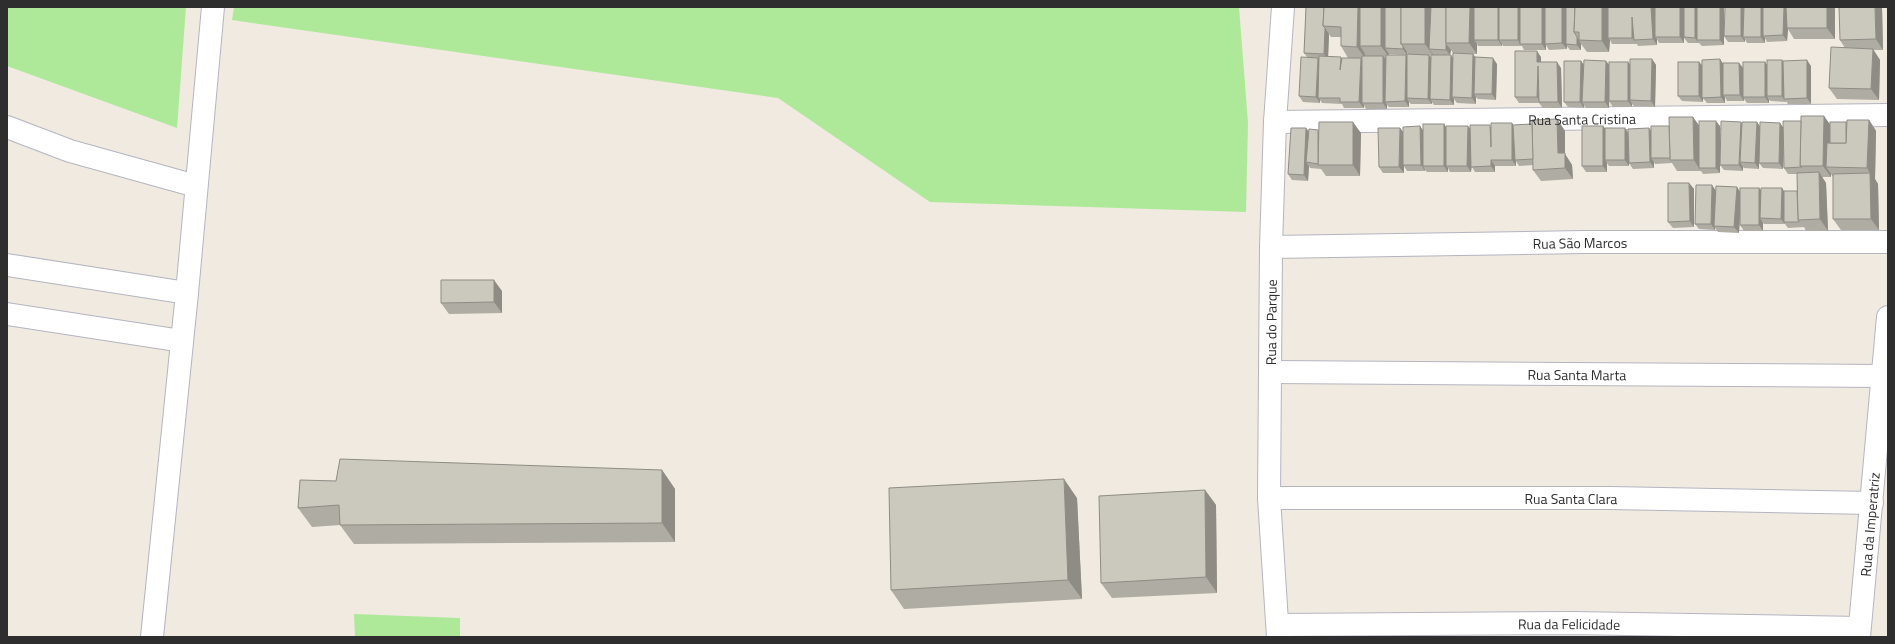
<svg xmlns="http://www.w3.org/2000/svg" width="1895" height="644" font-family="'Titillium Web',sans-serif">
	<rect width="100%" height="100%" fill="#f0eae0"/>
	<!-- green -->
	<g fill="#aee99a">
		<path d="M7 7H186L177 128 7 66Z"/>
		<path d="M234 7H1239L1248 123 1246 212 930 202 778 98 232 20Z"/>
		<path d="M354 614 460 618V637H355Z"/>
	</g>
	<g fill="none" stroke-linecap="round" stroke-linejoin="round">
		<!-- minor casing -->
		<g stroke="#b4b5c2" stroke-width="24">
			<g id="minor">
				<path id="s1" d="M1275 122 1888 115"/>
				<path d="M7 127 70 151 196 186"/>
				<path id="s2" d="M1271 247 1585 242H1888"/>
				<path d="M7 265 187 293"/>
				<path d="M7 314 182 341"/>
				<path id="s3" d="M1271 372 1883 376"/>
				<path id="s4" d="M1269 498H1610L1872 503"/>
				<path id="s5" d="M1278 625 1572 623 1859 628"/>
				<path d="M152 637 187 293 213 7"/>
				<path id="s6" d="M1278 637 1269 498 1271 247 1275 122 1283 7"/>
				<path id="s7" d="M1859 637 1888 317"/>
			</g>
		</g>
		<!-- minor -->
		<use href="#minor" stroke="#fff" stroke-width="22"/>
	</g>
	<!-- wall -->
	<g fill="#afaca3" fill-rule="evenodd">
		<path d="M1306 7H1724V36L1744 8 1835 7V39H1794L1788 29 1787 41 1767 42 1765 38V43H1747L1745 39V42H1728L1724 36V45L1702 46 1699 43H1688L1684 38V43H1659L1657 39V45L1638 46 1637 44H1612L1610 40 1609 52H1587L1581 44V50H1570L1566 45 1567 49 1549 50 1546 45V50H1524L1522 46H1503L1502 44V46H1478L1477 44V54H1473L1475 57 1497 64 1496 100 1478 99 1476 97V104L1457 103 1454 99V105H1434L1432 102V104H1411L1409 102V107H1389L1387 105V109H1366L1364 105V108H1344L1342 104 1322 103 1320 100V103L1303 102 1299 96 1307 57 1304 53ZM1329 34 1331 37H1341V46L1348 58H1362V61L1361 58H1342L1328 56ZM1451 50 1453 53V58L1450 55ZM1407 52 1408 54 1407 57 1406 55H1389V54L1407 55ZM1433 54V55H1445L1431 58 1429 55H1433Z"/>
		<path d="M1882 7 1883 50H1873L1880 60 1879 100 1837 99 1829 88 1845 48 1840 40Z"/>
		<path d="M1541 57V62L1561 68 1562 108H1543L1539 103H1519L1515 97Z"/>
		<path d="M1652 59 1656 65 1655 107 1634 106 1632 104V107H1613L1609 101V108H1586L1584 105V108L1568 107 1564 102 1581 61 1584 65 1609 64 1628 62 1630 64Z"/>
		<path d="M1782 60 1783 62 1811 66V104H1788L1786 101V102L1771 101 1769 100V103H1747L1744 99V101H1727L1725 97V103H1707L1703 98V102L1682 101 1678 96 1699 62 1702 65 1723 63H1739L1743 68 1765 62 1767 65Z"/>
		<path d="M1557 119 1565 131V154L1572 165 1573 179 1541 181 1533 170V165L1519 166 1516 161V166H1495V172H1475L1472 167 1471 172H1450L1448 168V172H1427L1425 170V171H1407L1404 166V173H1383L1379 167 1400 128 1403 133 1420 126 1423 130 1444 124 1446 128 1468 126 1470 129 1491 127 1532 124Z"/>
		<path d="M1869 120 1876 131 1875 179 1878 184 1879 230H1841L1833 219V177L1831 174V177H1822L1826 183 1828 231H1806L1804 227 1788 228 1785 224H1764L1763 223V231H1744L1740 225V209L1739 233 1718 232 1715 228V230L1699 229 1695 224 1716 191 1740 192 1759 188 1761 190 1782 188 1784 192 1797 191V174H1788L1784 168V153L1783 169 1763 168 1759 163V169L1744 168 1743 167V171L1724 170 1720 165V173L1703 174 1701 171H1677L1672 163 1655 164 1654 162V168L1633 169 1629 163V166H1609L1607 163V172H1586L1582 166 1603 126 1605 129 1628 133 1699 126H1720V145L1742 123 1757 122 1760 127 1780 123 1783 127 1830 124Z"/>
		<path d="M1309 132 1361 133 1360 176H1326L1321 169 1310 168 1309 166 1308 181 1292 180 1288 174Z"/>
		<path d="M1689 183 1694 189V227L1673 228 1668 222Z"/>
		<path d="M502 291V313L449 314 441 303Z"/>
		<path d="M662 470 675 489V542L354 544 340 525 312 527 298 508 336 481Z"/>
		<path d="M1205 490 1216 505 1217 593 1112 598 1101 583Z"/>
		<path d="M1077 498 1082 599 904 609 891 590Z"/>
	</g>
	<!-- shaded-wall -->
	<g fill="#8e8c85">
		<path d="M1358 7H1366L1360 46 1365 54V58L1357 47Z"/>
		<path d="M1381 7H1389L1385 48 1389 54V57L1381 46Z"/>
		<path d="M1425 7H1432L1429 49 1433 54V55L1425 44Z"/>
		<path d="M1470 7H1477L1474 40 1477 44V54L1469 43Z"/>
		<path d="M1498 7H1502L1499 40 1502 44V46L1498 40Z"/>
		<path d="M1518 7H1521L1520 44 1518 40Z"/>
		<path d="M1542 7H1545V44L1546 45V50L1542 44Z"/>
		<path d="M1562 7H1566L1567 49 1562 43Z"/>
		<path d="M1602 7H1610L1608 38 1610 40 1609 52 1602 41Z"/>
		<path d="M1651 7H1655V37L1657 39V45L1653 39Z"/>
		<path d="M1680 7H1684V43L1680 37Z"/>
		<path d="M1695 7H1699L1697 40 1699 43 1695 38Z"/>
		<path d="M1720 7H1724V45L1720 40Z"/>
		<path d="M1741 7H1743L1745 9 1743 37 1745 39V42L1741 36Z"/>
		<path d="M1761 7H1764L1763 36 1765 38V43L1761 37Z"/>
		<path d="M1784 7H1788L1787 28 1788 29 1787 41 1783 35Z"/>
		<path d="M1827 7H1835V39L1827 28Z"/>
		<path d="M1875 7H1882L1883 50 1876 39Z"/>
		<path d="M1632 17 1634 40 1637 44 1632 38Z"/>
		<path d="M1325 28 1329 34 1328 60 1324 54Z"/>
		<path d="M1577 37 1581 44V50L1577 45Z"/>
		<path d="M1446 44 1451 50 1450 55 1446 50Z"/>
		<path d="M1403 46 1407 52V55L1403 49Z"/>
		<path d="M1873 49 1880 60 1879 100 1871 89Z"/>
		<path d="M1537 51 1541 57V68L1537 62Z"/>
		<path d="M1473 54 1477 60 1474 94 1476 97V104L1472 98Z"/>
		<path d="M1406 55 1410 61 1407 98 1409 102V107L1405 101Z"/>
		<path d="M1429 55 1433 60 1430 99 1432 102V104L1428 99Z"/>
		<path d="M1451 55 1455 61 1452 97 1454 99V105L1450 100Z"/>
		<path d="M1383 56 1388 62 1385 102 1387 105V109L1383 103Z"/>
		<path d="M1318 58 1322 63 1318 98 1320 100V103L1316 97Z"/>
		<path d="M1361 58 1365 64 1362 103 1364 105V108L1359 102Z"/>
		<path d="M1493 58 1497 64 1496 100 1492 94Z"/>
		<path d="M1652 59 1656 65 1655 107 1651 101Z"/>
		<path d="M1720 59 1724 65 1723 95 1725 97V103L1721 97Z"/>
		<path d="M1782 60 1786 66 1784 99 1786 102 1782 96Z"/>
		<path d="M1807 60 1811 66V104L1807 98Z"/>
		<path d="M1581 61 1585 67 1582 102 1584 105V108L1580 102Z"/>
		<path d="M1606 61 1610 66 1609 108 1605 102Z"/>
		<path d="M1557 62 1561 68 1562 108 1558 102Z"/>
		<path d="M1628 62 1632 67 1630 100 1632 104V107L1628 101Z"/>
		<path d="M1699 62 1704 68 1703 102 1699 96Z"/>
		<path d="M1765 62 1769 68 1767 96 1769 100V103L1765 97Z"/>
		<path d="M1739 63 1744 69 1743 97 1744 99V101L1740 95Z"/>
		<path d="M1538 66 1542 72 1541 103 1537 97Z"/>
		<path d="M1824 116 1832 127 1826 167 1831 174V177L1823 166Z"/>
		<path d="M1693 117 1701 128 1699 168 1694 160Z"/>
		<path d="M1557 119 1565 131V154L1572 165 1573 179 1565 168 1558 153Z"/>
		<path d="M1869 120 1876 131 1875 179 1878 184 1879 230 1871 219 1870 173 1867 168Z"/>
		<path d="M1716 121 1720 126V173L1716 168Z"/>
		<path d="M1353 122 1361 133 1360 176 1353 165Z"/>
		<path d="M1741 122 1745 128 1740 162 1743 167V171L1739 165Z"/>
		<path d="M1757 122 1761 128 1759 163V169L1755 163Z"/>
		<path d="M1512 123 1516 129 1515 160 1516 161V166L1512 160Z"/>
		<path d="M1780 123 1784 129 1783 169 1779 163Z"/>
		<path d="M1444 124 1448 130 1446 166 1448 168V172L1444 166Z"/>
		<path d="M1420 126 1424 132 1423 166 1425 170V171L1421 165Z"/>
		<path d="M1468 126 1472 131 1471 172 1467 166Z"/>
		<path d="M1603 126 1607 131 1605 160 1607 163V172L1603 166Z"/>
		<path d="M1306 128 1311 134 1306 162 1309 166 1308 181 1304 175Z"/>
		<path d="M1400 128 1404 133V173L1399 167Z"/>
		<path d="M1625 128 1629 134V166L1625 160Z"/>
		<path d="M1649 128 1653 134 1651 158 1654 162V168L1650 162Z"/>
		<path d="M1491 160 1495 166V172L1491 166Z"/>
		<path d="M1819 172 1826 183 1828 231 1820 219Z"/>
		<path d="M1689 183 1694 189V227L1690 221Z"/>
		<path d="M1712 185 1716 191 1714 226 1715 228V230L1711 224Z"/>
		<path d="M1737 187 1741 193 1739 233 1734 227Z"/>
		<path d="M1759 188 1763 193 1760 218 1763 223V231L1759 225Z"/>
		<path d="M1782 188 1786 194 1784 222 1785 224 1781 219Z"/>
		<path d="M494 280 502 291V313L494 302Z"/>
		<path d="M662 470 675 489V542L662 523Z"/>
		<path d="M1064 479 1077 498 1082 599 1068 580Z"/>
		<path d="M1205 490 1216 505 1217 593 1206 577Z"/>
	</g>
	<!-- building -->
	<g fill="#cbc8be" stroke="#8e8c85">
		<path d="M1306 7H1324L1323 26 1325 28 1324 54 1304 53Z"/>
		<path d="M1324 7H1358L1357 47 1341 46V27L1323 26Z"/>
		<rect x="1360" y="7" width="21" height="39"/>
		<path d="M1385 7H1401V44L1403 46V49L1385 48Z"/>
		<rect x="1401" y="7" width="24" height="37"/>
		<path d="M1431 7H1446V50L1429 49Z"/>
		<path d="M1446 7H1470L1469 43H1446Z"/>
		<rect x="1474" y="7" width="24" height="33"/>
		<rect x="1499" y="7" width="19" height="33"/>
		<rect x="1520" y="7" width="22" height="37"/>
		<path d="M1545 7H1562V43L1545 44Z"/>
		<path d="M1566 7H1575L1574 32 1577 37V45L1566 44Z"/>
		<path d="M1575 7H1602V41L1579 40V32H1574Z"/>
		<path d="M1608 7H1651L1653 39 1634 40 1632 17V38H1608Z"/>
		<rect x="1655" y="7" width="25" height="30"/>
		<path d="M1684 7H1695V38L1684 37Z"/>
		<rect x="1697" y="7" width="23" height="33"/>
		<path d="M1725 7H1741V36H1724Z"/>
		<path d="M1744 7H1761V37H1743Z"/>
		<path d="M1763 7H1784L1783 35 1763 36Z"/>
		<path d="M1786 7H1827V28H1787Z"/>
		<path d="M1839 7H1875L1876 39 1840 40Z"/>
		<path d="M1831 47 1873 49 1871 89 1829 88Z"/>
		<path d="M1515 51H1537V62H1557L1558 102H1539L1538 66 1537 97H1515Z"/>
		<path d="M1453 53 1473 54 1472 98 1452 97Z"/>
		<path d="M1407 54 1429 55 1428 99 1407 98Z"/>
		<path d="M1386 55H1406L1405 101 1385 102Z"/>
		<path d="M1431 55H1451L1450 100 1430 99Z"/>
		<path d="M1319 56 1341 57 1340 70 1342 58H1361L1359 102H1340V98H1318Z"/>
		<rect x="1362" y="56" width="21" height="47"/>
		<path d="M1301 57 1318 58 1316 97 1299 96Z"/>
		<path d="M1475 57 1493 58 1492 94H1474Z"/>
		<path d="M1630 59H1652L1651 101 1630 100Z"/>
		<path d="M1720 59 1721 97 1702 98V60Z"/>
		<path d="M1584 60 1606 61 1605 102H1582Z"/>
		<rect x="1767" y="60" width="15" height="36"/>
		<path d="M1807 60V98L1784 99 1783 61Z"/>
		<path d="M1564 61H1581L1580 102H1564Z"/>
		<rect x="1609" y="62" width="19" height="39"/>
		<rect x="1678" y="62" width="21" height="34"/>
		<rect x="1743" y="62" width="22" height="35"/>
		<path d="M1723 63H1739L1740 95H1723Z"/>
		<path d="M1801 116H1824L1823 166H1800Z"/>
		<path d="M1669 117H1693L1694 160H1670Z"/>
		<path d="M1557 119 1558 153H1565V168L1533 170 1532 120Z"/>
		<path d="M1847 120H1869L1867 168 1826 167 1827 143H1846Z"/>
		<rect x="1699" y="121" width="17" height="47"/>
		<path d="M1721 121 1741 122 1739 165H1720Z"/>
		<path d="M1783 121H1801L1800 166 1802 167 1784 168Z"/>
		<path d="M1319 122H1353V165H1318Z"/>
		<path d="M1742 122H1757L1755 163 1740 162Z"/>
		<path d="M1760 122 1780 123 1779 163H1759Z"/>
		<rect x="1830" y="122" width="16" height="21"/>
		<path d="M1491 123H1512V160H1491V166L1471 167 1470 125H1490L1491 147Z"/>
		<rect x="1423" y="124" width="21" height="42"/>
		<path d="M1532 124 1533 159 1515 160 1513 125Z"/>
		<path d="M1420 126 1421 165H1403V127Z"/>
		<path d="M1446 126H1468L1467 166H1446Z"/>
		<rect x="1582" y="126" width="21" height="40"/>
		<path d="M1651 126H1669L1670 158H1651Z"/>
		<path d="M1291 128H1306L1304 175 1288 174Z"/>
		<path d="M1378 128H1400L1399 167H1379Z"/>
		<rect x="1605" y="128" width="20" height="32"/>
		<path d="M1649 128 1650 162 1629 163 1628 129Z"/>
		<path d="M1309 129 1318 130V164L1306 162Z"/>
		<path d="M1819 172 1820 219 1798 220 1797 173Z"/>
		<path d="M1870 173 1871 219H1833V174Z"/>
		<path d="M1668 183H1689L1690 221 1668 222Z"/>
		<path d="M1696 185H1712L1711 224H1695Z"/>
		<path d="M1716 186 1737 187 1734 227 1714 226Z"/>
		<rect x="1740" y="188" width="19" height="37"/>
		<path d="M1761 188H1782L1781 219 1760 218Z"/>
		<path d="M1784 191H1797L1798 220 1799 222H1784Z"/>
		<path d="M441 280H494V302L441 303Z"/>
		<path d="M340 459 662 470V523L340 525 339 505 298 508 300 480 336 481Z"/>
		<path d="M1064 479 1068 580 891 590 889 488Z"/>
		<path d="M1205 490 1206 577 1101 583 1099 496Z"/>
	</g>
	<g text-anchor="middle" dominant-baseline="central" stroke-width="3.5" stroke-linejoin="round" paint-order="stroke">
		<!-- street labels -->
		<g font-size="14" fill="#2e2e2e" stroke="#fff">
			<text stroke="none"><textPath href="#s1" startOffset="307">Rua Santa Cristina</textPath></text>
			<text stroke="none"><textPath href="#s2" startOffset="309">Rua São Marcos</textPath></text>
			<text stroke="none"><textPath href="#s6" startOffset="315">Rua do Parque</textPath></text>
			<text stroke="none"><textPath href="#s3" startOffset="306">Rua Santa Marta</textPath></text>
			<text stroke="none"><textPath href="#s4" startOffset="302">Rua Santa Clara</textPath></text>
			<text stroke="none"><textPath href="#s7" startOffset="113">Rua da Imperatriz</textPath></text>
			<text stroke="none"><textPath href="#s5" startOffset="291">Rua da Felicidade</textPath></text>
		</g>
	</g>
	<!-- border -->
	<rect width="1895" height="644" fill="none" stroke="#2e2e2e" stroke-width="16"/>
</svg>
